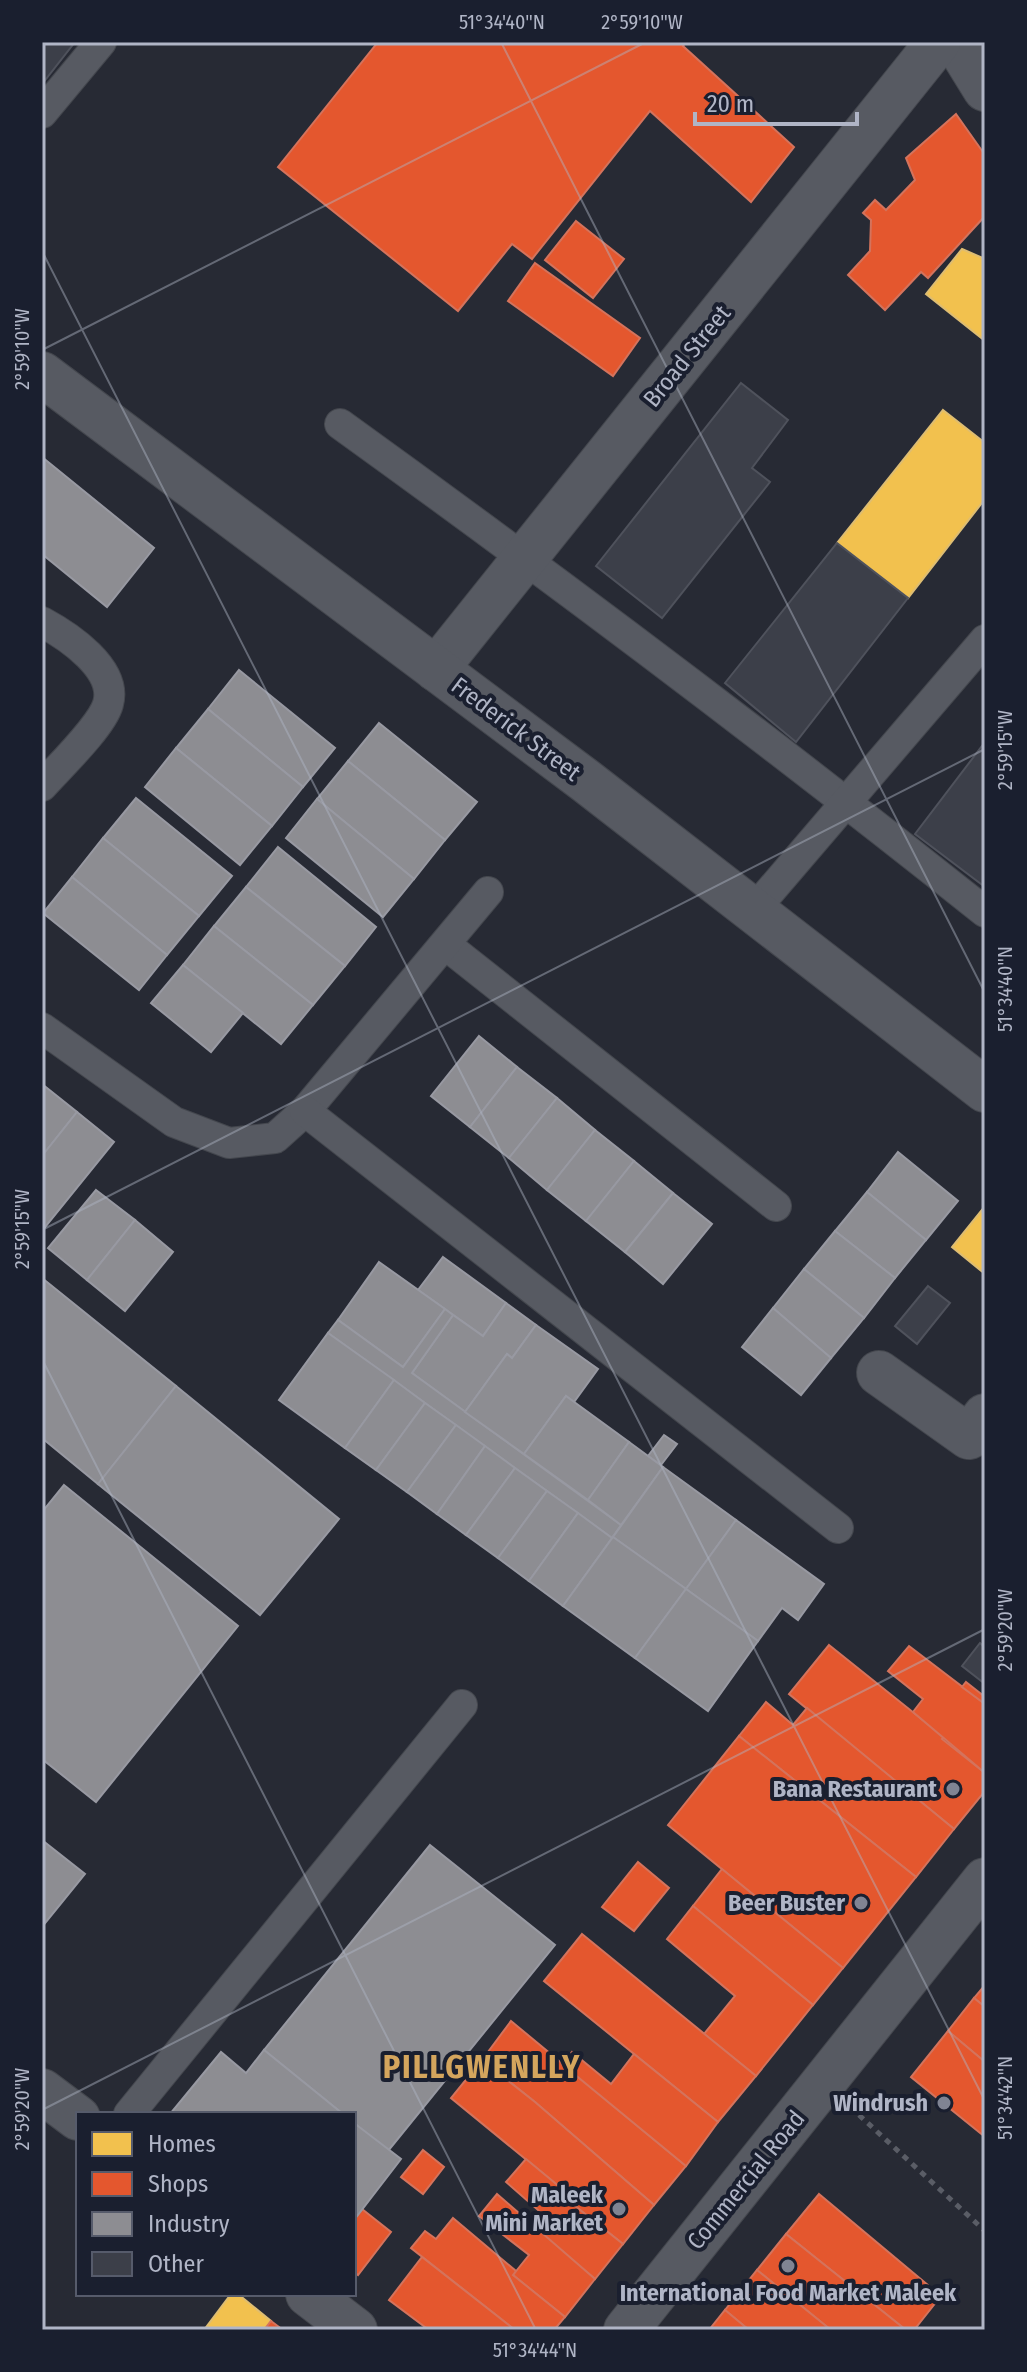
<svg xmlns="http://www.w3.org/2000/svg" width="1027" height="2372" font-family="'Fira Sans Condensed',sans-serif">
	<rect width="100%" height="100%" fill="#272a34"/>
	<!-- homes -->
	<g fill="#f2c14e" stroke="#debd72" stroke-width="2">
		<path d="M962 249 985 259V341L926 294Z"/>
		<path d="M943 410 985 443V499L908 598 837 543Z"/>
		<path d="M985 1206V1274L952 1247Z"/>
		<path d="M231 2294H238L271 2321 264 2330H204Z"/>
	</g>
	<!-- shops -->
	<g fill="#e4572e" stroke="#d4735c" stroke-width="2">
		<path d="M378 42H686L683 46 794 147 751 202 650 111 532 259 512 244 458 311 278 167Z"/>
		<path d="M956 114 985 155V216L928 278 921 272 885 310 848 275 870 251 871 220 863 213 875 200 886 210 915 180 906 158Z"/>
		<path d="M576 221 624 259 593 298 545 260Z"/>
		<path d="M535 263 640 338 613 376 508 301Z"/>
		<path d="M829 1645 944 1737 942 1739 985 1773V1791L954 1829 789 1694Z"/>
		<path d="M909 1646 985 1704V1773L913 1712 923 1699 888 1671Z"/>
		<path d="M966 1682 985 1697V1704L962 1687Z"/>
		<path d="M766 1702 793 1725 807 1708 954 1829 916 1877 739 1736Z"/>
		<path d="M739 1736 916 1877 843 1968 668 1825Z"/>
		<path d="M638 1862 669 1888 634 1931 602 1907Z"/>
		<path d="M722 1869 843 1968 813 2005 693 1906Z"/>
		<path d="M693 1906 813 2005 756 2076 704 2034 735 1996 667 1939Z"/>
		<path d="M582 1934 756 2076 718 2122 544 1981Z"/>
		<path d="M985 1985V2007L974 1998Z"/>
		<path d="M974 1998 985 2007V2062L948 2031Z"/>
		<path d="M511 2021 686 2166 654 2205 535 2102 482 2060Z"/>
		<path d="M948 2031 985 2062V2137L911 2077Z"/>
		<path d="M572 2052 611 2084 634 2054 718 2122 686 2166 562 2064Z"/>
		<path d="M482 2060 535 2102 654 2205 623 2244 570 2202 573 2198 451 2098Z"/>
		<path d="M423 2150 444 2167 423 2194 401 2177Z"/>
		<path d="M526 2159 573 2198 570 2202 623 2244 595 2279 543 2237 554 2224 506 2182Z"/>
		<path d="M497 2194 595 2279 565 2317 513 2275 529 2255 479 2216Z"/>
		<path d="M819 2194 941 2296 914 2330H906L786 2234Z"/>
		<path d="M362 2209 391 2232 358 2275 354 2272V2220Z"/>
		<path d="M453 2218 516 2271 513 2275 565 2317 554 2330H515L411 2248 425 2231 436 2239Z"/>
		<path d="M786 2234 906 2330H831L757 2270Z"/>
		<path d="M422 2257 515 2330H429L389 2300Z"/>
		<path d="M757 2270 831 2330H749L725 2310Z"/>
		<path d="M725 2310 749 2330H709Z"/>
		<path d="M271 2321 283 2330H264Z"/>
	</g>
	<!-- industry -->
	<g fill="#8d8d92" stroke="#9899a2" stroke-width="2">
		<path d="M42 457 154 548 107 607 42 554Z"/>
		<path d="M239 670 335 748 303 787 208 709Z"/>
		<path d="M208 709 303 787 272 826 176 748Z"/>
		<path d="M379 723 477 802 445 840 348 761Z"/>
		<path d="M176 748 272 826 240 865 145 787Z"/>
		<path d="M348 761 445 840 414 879 317 799Z"/>
		<path d="M136 798 232 876 199 916 103 838Z"/>
		<path d="M317 799 414 879 383 917 286 838Z"/>
		<path d="M103 838 199 916 167 955 72 877Z"/>
		<path d="M278 847 376 927 345 966 246 887Z"/>
		<path d="M72 877 167 955 139 990 43 913Z"/>
		<path d="M246 887 345 966 313 1005 214 926Z"/>
		<path d="M214 926 313 1005 281 1044 183 965Z"/>
		<path d="M183 965 243 1013 211 1052 151 1003Z"/>
		<path d="M479 1036 517 1067 470 1127 431 1096Z"/>
		<path d="M517 1067 557 1098 509 1158 470 1127Z"/>
		<path d="M42 1084 77 1112 42 1156Z"/>
		<path d="M557 1098 595 1130 547 1190 509 1158Z"/>
		<path d="M77 1112 114 1142 42 1231V1156Z"/>
		<path d="M595 1130 634 1161 586 1221 547 1190Z"/>
		<path d="M898 1152 958 1201 926 1240 867 1192Z"/>
		<path d="M634 1161 673 1193 625 1252 586 1221Z"/>
		<path d="M96 1190 135 1220 87 1280 48 1248Z"/>
		<path d="M867 1192 926 1240 895 1278 835 1231Z"/>
		<path d="M673 1193 712 1224 663 1284 625 1252Z"/>
		<path d="M135 1220 173 1252 125 1311 87 1280Z"/>
		<path d="M835 1231 895 1278 864 1318 804 1269Z"/>
		<path d="M443 1257 506 1303 483 1336 418 1290Z"/>
		<path d="M379 1262 445 1309 403 1367 338 1320Z"/>
		<path d="M804 1269 864 1318 831 1358 773 1308Z"/>
		<path d="M42 1278 176 1386 98 1484 42 1438Z"/>
		<path d="M506 1303 536 1325 512 1358 507 1354 465 1412 412 1373 453 1315 483 1336Z"/>
		<path d="M773 1308 831 1358 801 1395 742 1347Z"/>
		<path d="M445 1309 453 1315 412 1373 621 1525 612 1538 328 1333 338 1320 403 1367Z"/>
		<path d="M536 1325 598 1369 574 1402 566 1396 524 1454 465 1412 507 1354 512 1358Z"/>
		<path d="M328 1333 394 1380 345 1448 279 1400Z"/>
		<path d="M394 1380 425 1403 376 1470 345 1448Z"/>
		<path d="M176 1386 339 1519 260 1615 98 1484Z"/>
		<path d="M566 1396 629 1442 588 1500 524 1454Z"/>
		<path d="M425 1403 456 1425 407 1492 376 1470Z"/>
		<path d="M456 1425 485 1446 437 1514 407 1492Z"/>
		<path d="M664 1435 677 1444 661 1465 648 1456Z"/>
		<path d="M629 1442 663 1467 621 1525 588 1500Z"/>
		<path d="M485 1446 515 1468 466 1535 437 1514Z"/>
		<path d="M663 1467 736 1520 686 1589 613 1537Z"/>
		<path d="M515 1468 547 1491 498 1558 466 1535Z"/>
		<path d="M64 1485 238 1626 96 1802 42 1759V1512Z"/>
		<path d="M547 1491 578 1513 529 1581 498 1558Z"/>
		<path d="M578 1513 612 1538 563 1606 529 1581Z"/>
		<path d="M736 1520 824 1584 798 1620 782 1608 758 1641 686 1589Z"/>
		<path d="M613 1537 686 1589 635 1658 563 1606Z"/>
		<path d="M686 1589 758 1641 708 1711 635 1658Z"/>
		<path d="M42 1840 85 1874 42 1927Z"/>
		<path d="M430 1845 555 1945 388 2151 354 2123V2114H343L264 2050Z"/>
		<path d="M264 2050 343 2114H170L221 2052 246 2073Z"/>
		<path d="M354 2123 401 2159 354 2220Z"/>
	</g>
	<!-- building -->
	<g fill="#3c3f49" stroke="#4f525c" stroke-width="2">
		<path d="M42 42H75L42 84Z"/>
		<path d="M741 383 788 420 752 468 770 482 662 618 596 566Z"/>
		<path d="M837 543 908 598 796 742 725 683Z"/>
		<path d="M985 742V887L915 834Z"/>
		<path d="M928 1286 950 1303 917 1344 895 1326Z"/>
		<path d="M980 1643 985 1648V1684L962 1666Z"/>
	</g>
	<g fill="none" stroke-linecap="round" stroke-linejoin="round">
		<!-- service casing -->
		<g stroke="#44474e" stroke-width="32">
			<g id="service">
				<path d="M42 113 101 42"/>
				<path d="M340 424C559 582 774 744 985 912"/>
				<path d="M42 622C68 636 118 669 108 704 102 726 59 767 42 786"/>
				<path d="M753 911 985 640"/>
				<path d="M446 945 776 1206"/>
				<path d="M42 1028 174 1122 229 1143 275 1138 305 1111 488 892"/>
				<path d="M305 1111 838 1528"/>
				<path d="M129 2114 462 1705"/>
			</g>
		</g>
		<!-- minor casing -->
		<g stroke="#44474e" stroke-width="46">
			<g id="minor">
				<path d="M956 42 985 89"/>
				<path d="M436 669 938 42"/>
				<path d="M879 1373 969 1437 985 1416"/>
				<path d="M42 2091 78 2118"/>
				<path d="M308 2294 355 2330"/>
			</g>
		</g>
		<!-- tertiary casing -->
		<g stroke="#44474e" stroke-width="46">
			<g id="tertiary">
				<path d="M42 374 586 781 985 1090"/>
				<path d="M626 2330 985 1880"/>
			</g>
		</g>
		<!-- path -->
		<path stroke="#5a5d66" stroke-width="5" stroke-dasharray="6 6" stroke-linecap="butt" d="M859 2115 985 2231"/>
		<!-- service -->
		<use href="#service" stroke="#575a62" stroke-width="30"/>
		<!-- minor -->
		<use href="#minor" stroke="#575a62" stroke-width="44"/>
		<!-- tertiary -->
		<use href="#tertiary" stroke="#575a62" stroke-width="44"/>
	</g>
	<!-- ticks -->
	<path fill="none" stroke="#b0b5c6" stroke-width="2" stroke-opacity="0.45" d="M501 42 985 993M42 251 985 2101M42 350 646 42M42 1230 985 749M42 1359 536 2330M42 2110 985 1629"/>
	<!-- markers -->
	<g fill="#808493" stroke="#1a1f2f" stroke-width="3">
		<circle cx="953" cy="1789" r="8"/>
		<circle cx="861" cy="1903" r="8"/>
		<circle cx="944" cy="2103" r="8"/>
		<circle cx="619" cy="2209" r="8"/>
		<circle cx="788" cy="2266" r="8"/>
	</g>
	<g text-anchor="middle" dominant-baseline="central" stroke-width="8" stroke-linejoin="round" paint-order="stroke">
		<!-- street labels -->
		<g font-size="24" fill="#b0b5c6" stroke="#1a1f2f">
			<text transform="translate(687 356) rotate(-51)">Broad Street</text>
			<text transform="translate(516 729) rotate(37)">Frederick Street</text>
			<text transform="translate(746 2180) rotate(-51)">Commercial Road</text>
		</g>
		<!-- poi labels -->
		<g font-size="24" font-weight="bold" fill="#b0b5c6" stroke="#1a1f2f" text-anchor="end">
			<text x="937" y="1789">Bana Restaurant</text>
			<text x="845" y="1903">Beer Buster</text>
			<text x="928" y="2103">Windrush</text>
			<text x="603" y="2195">Maleek<tspan x="603" dy="28">Mini Market</tspan></text>
			<text x="788" y="2293" text-anchor="middle">International Food Market Maleek</text>
		</g>
		<!-- district labels -->
		<g font-size="32" font-weight="bold" letter-spacing="2" fill="#d4a55d" stroke="#1a1f2f">
			<text x="482" y="2067">PILLGWENLLY</text>
		</g>
	</g>
	<!-- border -->
	<rect width="1027" height="2372" fill="none" stroke="#1a1f2f" stroke-width="88"/>
	<!-- legend -->
	<rect x="76" y="2112" width="280" height="184" fill="#1a1f2f" stroke="#565b6b" stroke-width="2"/>
	<rect x="92" y="2132" width="40" height="24" fill="#f2c14e" stroke="#565b6b" stroke-width="2"/>
	<text x="148" y="2152" font-size="24" fill="#b0b5c6">Homes</text>
	<rect x="92" y="2172" width="40" height="24" fill="#e4572e" stroke="#565b6b" stroke-width="2"/>
	<text x="148" y="2192" font-size="24" fill="#b0b5c6">Shops</text>
	<rect x="92" y="2212" width="40" height="24" fill="#8d8d92" stroke="#565b6b" stroke-width="2"/>
	<text x="148" y="2232" font-size="24" fill="#b0b5c6">Industry</text>
	<rect x="92" y="2252" width="40" height="24" fill="#3c3f49" stroke="#565b6b" stroke-width="2"/>
	<text x="148" y="2272" font-size="24" fill="#b0b5c6">Other</text>
	<!-- scale -->
	<path d="M695 112v12h162v-12" fill="none" stroke="#b0b5c6" stroke-width="4"/>
	<text x="707" y="112" font-size="24" fill="#b0b5c6" stroke="#1a1f2f" stroke-width="6" paint-order="stroke">20 m</text>
	<rect x="44" y="44" width="939" height="2284" fill="none" stroke="#b0b5c6" stroke-width="3"/>
	<g font-size="20" text-anchor="middle" fill="#b0b5c6">
		<text x="502" y="29">51°34'40"N</text>
		<text x="642" y="29">2°59'10"W</text>
		<text transform="translate(22 349) rotate(-90)" y="7">2°59'10"W</text>
		<text transform="translate(1005 750) rotate(-90)" y="7">2°59'15"W</text>
		<text transform="translate(1005 989) rotate(-90)" y="7">51°34'40"N</text>
		<text transform="translate(22 1229) rotate(-90)" y="7">2°59'15"W</text>
		<text transform="translate(1005 1630) rotate(-90)" y="7">2°59'20"W</text>
		<text transform="translate(1005 2098) rotate(-90)" y="7">51°34'42"N</text>
		<text transform="translate(22 2109) rotate(-90)" y="7">2°59'20"W</text>
		<text x="535" y="2357">51°34'44"N</text>
	</g>
</svg>
